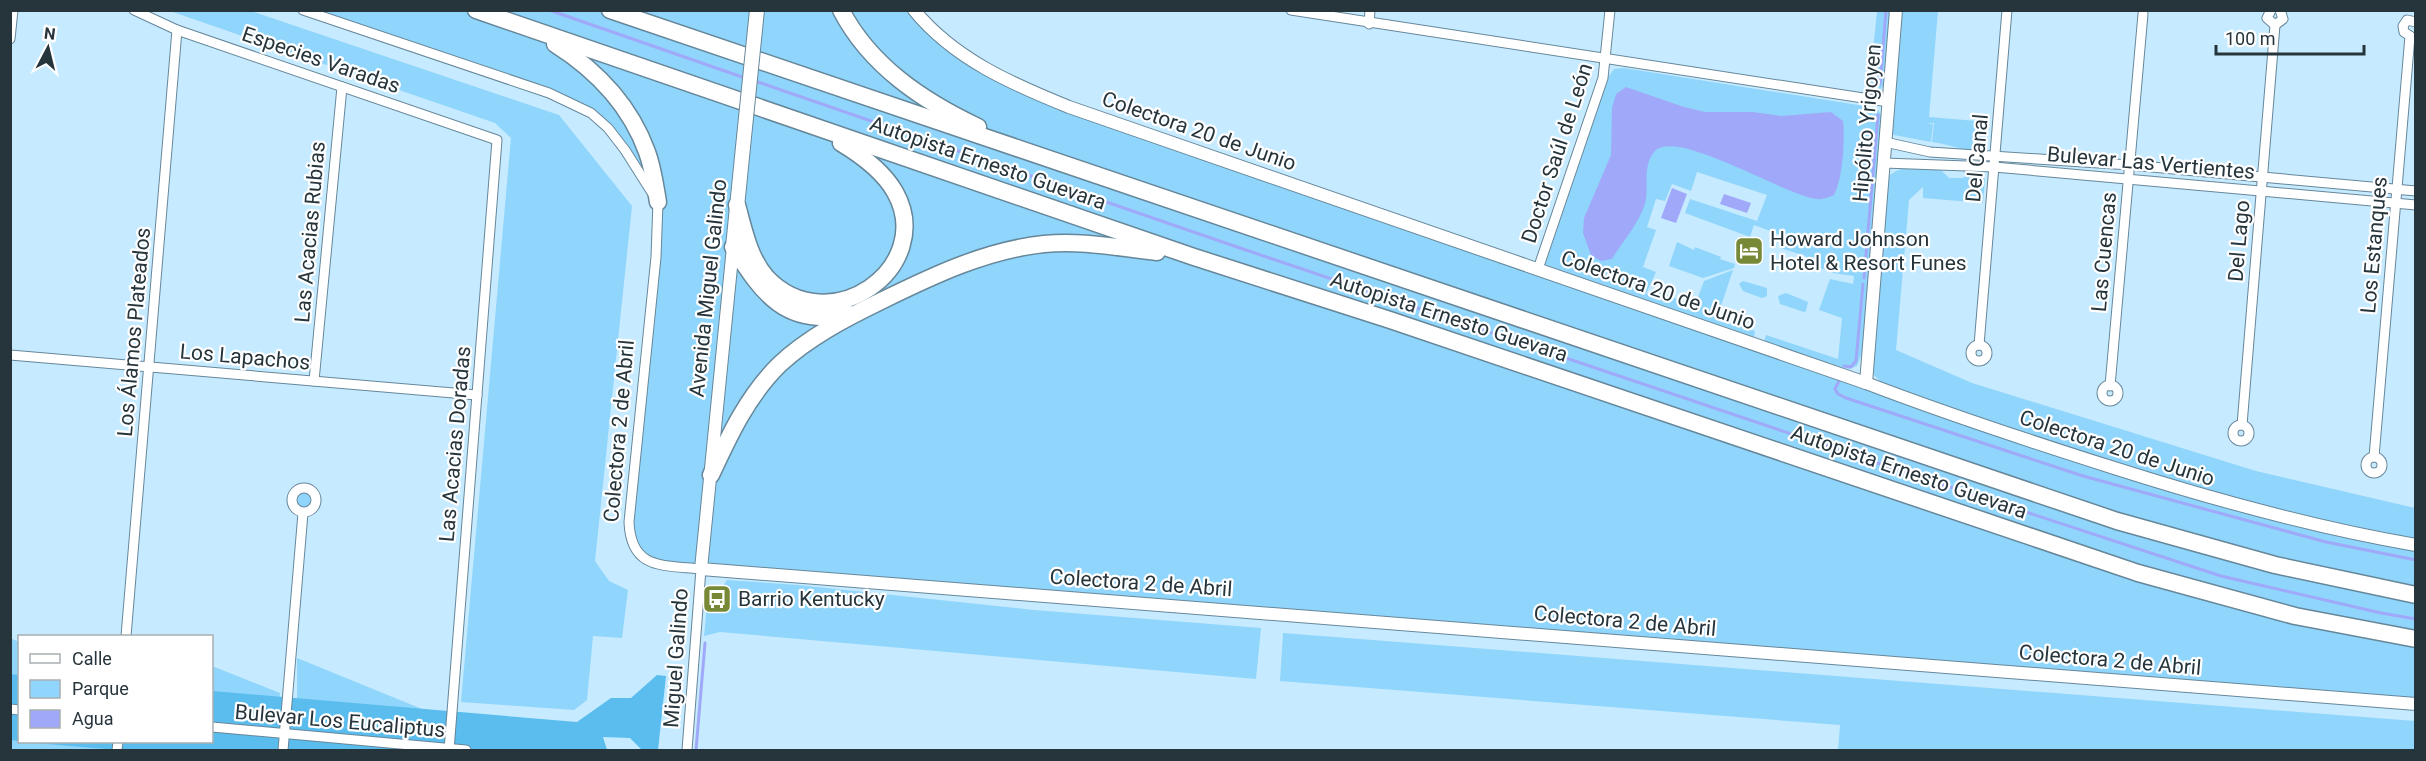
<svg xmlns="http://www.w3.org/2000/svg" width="2426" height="761" font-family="Roboto,sans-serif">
	<rect width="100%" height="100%" fill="#c6eaff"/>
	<!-- green -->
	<g fill="#90d5fb">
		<path d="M170 11H251L559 115 632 206 595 561 609 581 628 590 622 638 593 636 587 700 574 710 461 702 511 138 495 123Z"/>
		<path d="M303 11H914L929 27 1026 89 2211 499 2415 545V704L648 562 630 534 658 202 608 128 572 103Z"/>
		<path d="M1877 11H1890L1884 85 1878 92H1869Z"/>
		<path d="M1901 11H1938L1929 117 1988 122 1983 152C1965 152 1950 144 1932 142L1934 123H1927L1933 124 1931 142 1894 135 1891 132Z"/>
		<path d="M1624 68 1877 108 1882 117 1863 350 1857 366 1849 369 1844 368 1764 342 1766 335 1838 359 1842 318 1819 310 1830 279 1853 284 1854 276 1833 273 1806 262V256L1780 248 1783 236 1754 225 1750 237 1685 213 1690 199 1757 221 1767 195 1697 172 1691 191 1672 184 1665 201 1656 199 1647 227 1656 230 1643 267 1656 272 1646 294 1652 296 1656 291 1695 305 1704 281 1733 270 1717 318 1755 331 1754 337 1545 265 1609 76 1614 69Z"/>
		<path d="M1908 167H1938L1949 178H1963L1966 175 1962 170 1982 173 1985 180 1983 203 1923 198V187L1909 200 1896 350 1972 383 2256 471 2415 508V538L2329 522 2207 491 2008 427 1882 383 1874 375 1872 364 1887 177 1896 171Z"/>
		<path d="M1677 242 1694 250 1695 247 1721 257 1720 259 1735 264 1734 268 1703 278 1669 266Z"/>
		<path d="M1743 281 1767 288V296L1762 298 1743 291 1739 284Z"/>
		<path d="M1786 293 1808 302 1806 311 1804 312 1780 304 1778 296Z"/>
		<circle cx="305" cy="500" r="9"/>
		<path d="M727 580 798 585 1034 610 1261 628 1256 679 720 632 704 636 707 605 711 600 717 605 724 597 719 592Z"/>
		<path d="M1283 633 2415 721V750H1838L1840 725 1280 681Z"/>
		<path d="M10 638 19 642V695L11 694Z"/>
		<path d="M297 658 444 718 297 723Z"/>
		<path d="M212 666 280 693 278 716 212 710Z"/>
		<path d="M10 724H19L20 742H103L102 749 11 750Z"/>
	</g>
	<!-- forest -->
	<g fill="#5abdee">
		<path d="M10 674 19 675V741L11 740Z"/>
		<path d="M657 675 666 676 658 750H642L630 738 603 737 607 750H117L24 742H212V691L577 722 611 698H631Z"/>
	</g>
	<!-- water -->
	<g fill="#a0a9f9">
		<path d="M1626 87 1684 107 1705 112H1753L1781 116 1831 112 1843 121C1845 141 1843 177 1834 195 1829 197 1823 200 1817 199 1786 196 1677 128 1655 151 1643 164 1648 183 1646 199 1642 220 1623 241 1612 259L1601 261 1591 255 1583 233 1584 218 1611 155 1612 108 1616 94Z"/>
		<path d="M1672 188 1687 194 1676 223 1661 218Z"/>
		<path d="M1724 194 1751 203 1747 213 1720 204Z"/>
	</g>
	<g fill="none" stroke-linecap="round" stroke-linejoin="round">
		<!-- stream -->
		<g stroke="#a0a9f9" stroke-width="3">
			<path d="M549 10 745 78"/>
			<path d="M755 81 1240 248 1898 470 2221 576 2381 613 2416 619"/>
			<path d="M1880 84 1886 10"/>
			<path d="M1864 278 1878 115"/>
			<path d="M1844 366 1851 367 1856 361 1863 284"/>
			<path d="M1839 381 1835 389 1838 394 1846 398 2083 476 2326 542 2416 560"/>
			<path d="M696 750 705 643"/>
		</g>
		<!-- street casing -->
		<g stroke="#66879a" stroke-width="11">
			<g id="street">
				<path d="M134 10 177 30 497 140 449 750"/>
				<path d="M303 10 549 93 591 113 608 128 625 150 658 202 656 257 629 522C631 570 663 565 701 569L687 750"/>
				<path d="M1291 10 1889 102"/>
				<path d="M2271 10 2267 18 2275 25"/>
				<path d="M1369 24 1370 10"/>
				<path d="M2275 25 2283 19 2280 10"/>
				<path d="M2410 36 2404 32 2403 26 2407 20 2416 22"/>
				<path d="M10 39 13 10"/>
				<path d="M1885 142 1930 152 2130 165 2416 191"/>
				<path d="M1884 163 1994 167 2416 205"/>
				<path d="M1538 269 1603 78 1610 10"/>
				<path d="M1979 345 2007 10"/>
				<circle cx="1979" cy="353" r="8"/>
				<path d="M10 355 477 395"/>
				<path d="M314 381 342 87"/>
				<circle cx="2110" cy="393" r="8"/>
				<path d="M2110 386 2143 14"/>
				<path d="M2242 425 2275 25"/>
				<circle cx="2241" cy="433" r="8"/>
				<path d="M2374 457 2410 36"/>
				<circle cx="2374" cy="465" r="8"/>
				<circle cx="304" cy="500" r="12"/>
				<path d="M126 636 177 30"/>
				<path d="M10 709 20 710"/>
				<path d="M212 727 466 750"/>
				<path d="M117 750 118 742"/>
				<path d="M283 750 303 513"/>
			</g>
		</g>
		<!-- secondary casing -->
		<g stroke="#66879a" stroke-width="14">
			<g id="secondary">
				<path d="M914 10C954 59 1012 84 1069 107L1866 383C1947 414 2029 441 2111 467 2211 499 2312 527 2416 545"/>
				<path d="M733 247 701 569 2416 704"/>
				<path d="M1866 383 1896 10"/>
			</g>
		</g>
		<!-- primary casing -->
		<g stroke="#66879a" stroke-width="16">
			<path id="primary" d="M733 247 743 147"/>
		</g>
		<!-- highway casing -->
		<g stroke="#66879a" stroke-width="19">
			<g id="highway">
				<path d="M476 10 1194 257 1390 320 2138 573 2295 616 2416 639"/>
				<path d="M610 10 2117 521 2275 565 2416 595"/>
				<path d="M841 10C870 66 923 101 978 127"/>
				<path d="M555 44C596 70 630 105 647 152 653 168 655 185 658 202"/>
				<path d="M737 205C744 230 749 257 766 277 829 344 937 267 895 192 883 171 861 155 841 143"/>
				<path d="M733 247C763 294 786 328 849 314"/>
				<path d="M711 475C729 436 748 395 780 364 809 337 846 318 881 301 932 276 986 250 1044 244 1082 240 1119 248 1157 252"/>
			</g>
		</g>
		<!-- street -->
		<use href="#street" stroke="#fff" stroke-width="9"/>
		<!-- secondary -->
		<use href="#secondary" stroke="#fff" stroke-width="12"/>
		<!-- primary -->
		<use href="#primary" stroke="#fff" stroke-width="14"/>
		<!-- highway -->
		<use href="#highway" stroke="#fff" stroke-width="16"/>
		<!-- primary-bridge casing -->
		<g stroke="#66879a" stroke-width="16" stroke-linecap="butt">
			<path id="primary-bridge" d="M743 147 757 10"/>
		</g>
		<!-- primary-bridge -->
		<use href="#primary-bridge" stroke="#fff" stroke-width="14"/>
	</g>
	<!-- icons -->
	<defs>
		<g id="hotel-square" transform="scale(1.5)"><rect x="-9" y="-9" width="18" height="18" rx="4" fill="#778837" stroke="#fff"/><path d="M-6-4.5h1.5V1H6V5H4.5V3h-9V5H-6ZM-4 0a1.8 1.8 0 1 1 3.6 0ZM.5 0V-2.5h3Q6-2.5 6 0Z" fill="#fff"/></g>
		<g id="bus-square" transform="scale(1.5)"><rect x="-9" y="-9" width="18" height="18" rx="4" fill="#778837" stroke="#fff"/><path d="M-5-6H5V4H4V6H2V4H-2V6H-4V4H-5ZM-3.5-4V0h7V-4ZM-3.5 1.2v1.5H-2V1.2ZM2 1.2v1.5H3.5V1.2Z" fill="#fff"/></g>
	</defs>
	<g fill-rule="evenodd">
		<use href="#hotel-square" x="1749" y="251"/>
		<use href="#bus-square" x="717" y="599"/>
	</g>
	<g text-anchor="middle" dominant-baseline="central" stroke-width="4.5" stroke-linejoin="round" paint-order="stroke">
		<!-- street labels -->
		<g font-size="21" fill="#26343c" stroke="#fff">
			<text transform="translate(321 60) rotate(19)">Especies Varadas</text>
			<text transform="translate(1867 123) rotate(-85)">Hipólito Yrigoyen</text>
			<text transform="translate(1199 131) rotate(19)">Colectora 20 de Junio</text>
			<text transform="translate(1557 153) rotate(-72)">Doctor Saúl de León</text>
			<text transform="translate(1977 158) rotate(-85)">Del Canal</text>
			<text transform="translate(988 163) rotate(19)">Autopista Ernesto Guevara</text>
			<text transform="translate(2151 163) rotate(5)">Bulevar Las Vertientes</text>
			<text transform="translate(310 232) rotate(-85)">Las Acacias Rubias</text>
			<text transform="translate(2239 241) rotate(-85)">Del Lago</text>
			<text transform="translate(2374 245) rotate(-85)">Los Estanques</text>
			<text transform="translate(2104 252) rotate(-85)">Las Cuencas</text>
			<text transform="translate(708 288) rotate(-84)">Avenida Miguel Galindo</text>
			<text transform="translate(1658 290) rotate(19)">Colectora 20 de Junio</text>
			<text transform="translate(1449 317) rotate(18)">Autopista Ernesto Guevara</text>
			<text transform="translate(134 332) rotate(-85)">Los Álamos Plateados</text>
			<text transform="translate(245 357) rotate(5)">Los Lapachos</text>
			<text transform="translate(619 431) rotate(-85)">Colectora 2 de Abril</text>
			<text transform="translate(455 444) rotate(-85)">Las Acacias Doradas</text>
			<text transform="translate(2117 448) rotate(18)">Colectora 20 de Junio</text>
			<text transform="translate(1909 472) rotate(19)">Autopista Ernesto Guevara</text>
			<text transform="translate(1141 583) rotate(4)">Colectora 2 de Abril</text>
			<text transform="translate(1625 621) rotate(5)">Colectora 2 de Abril</text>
			<text transform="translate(676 658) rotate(-86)">Miguel Galindo</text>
			<text transform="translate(2110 660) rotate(5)">Colectora 2 de Abril</text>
			<text transform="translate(340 721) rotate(5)">Bulevar Los Eucaliptus</text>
		</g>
		<!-- poi labels -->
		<g font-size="21" fill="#26343c" stroke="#fff" text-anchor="start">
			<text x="1770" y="239">Howard Johnson<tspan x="1770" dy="24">Hotel &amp; Resort Funes</tspan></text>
			<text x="738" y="599">Barrio Kentucky</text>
		</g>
	</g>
	<!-- border -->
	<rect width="2426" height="761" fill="none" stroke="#26343c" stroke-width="24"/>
	<!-- legend -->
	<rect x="18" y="635" width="195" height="108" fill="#ffffff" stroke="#a8aeb1" stroke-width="1.5"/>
	<rect x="30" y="654" width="30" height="9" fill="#ffffff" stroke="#a8aeb1" stroke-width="1.5"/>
	<text x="72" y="665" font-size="18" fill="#26343c">Calle</text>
	<rect x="30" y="680" width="30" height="18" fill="#90d5fb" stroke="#a8aeb1" stroke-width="1.5"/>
	<text x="72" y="695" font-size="18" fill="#26343c">Parque</text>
	<rect x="30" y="710" width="30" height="18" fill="#a0a9f9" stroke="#a8aeb1" stroke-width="1.5"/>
	<text x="72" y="725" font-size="18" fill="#26343c">Agua</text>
	<!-- north arrow -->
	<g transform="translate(48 48) rotate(7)" stroke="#ffffff" stroke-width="4.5" paint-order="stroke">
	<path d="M0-4.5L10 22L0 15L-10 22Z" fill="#26343c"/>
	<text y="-9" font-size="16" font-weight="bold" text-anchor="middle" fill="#26343c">N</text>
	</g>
	<!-- scale -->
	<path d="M2216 45v9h148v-9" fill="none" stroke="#26343c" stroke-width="3"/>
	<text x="2225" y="45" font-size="18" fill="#26343c" stroke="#ffffff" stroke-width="4.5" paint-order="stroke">100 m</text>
</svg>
